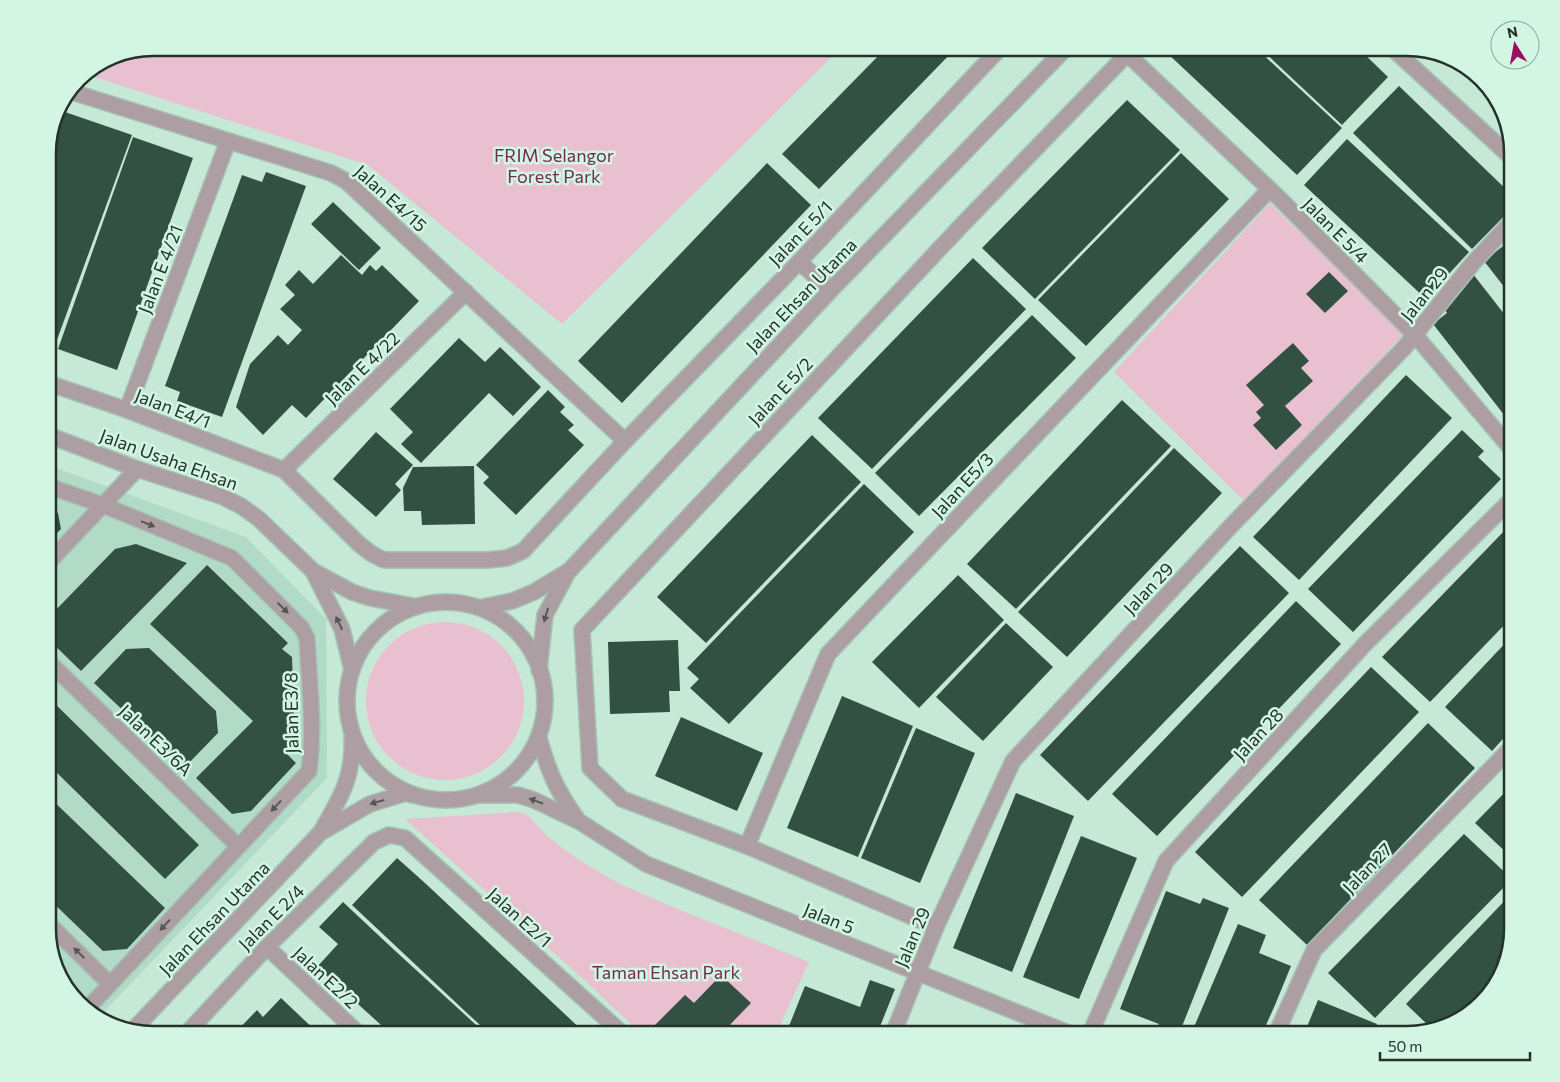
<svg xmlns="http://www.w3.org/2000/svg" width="1560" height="1082" font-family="Commissioner,sans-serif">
	<rect width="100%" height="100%" fill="#c6e9d7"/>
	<!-- built -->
	<path fill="#b2dbc7" d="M48 465 246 537 326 619 327 778 98 1018 94 1017 62 981 48 935Z"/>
	<!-- green -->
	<g fill="#e9c0cf">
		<path d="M153 48H841L562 324 368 165 85 74 113 55Z"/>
		<path d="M1270 203 1404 334 1244 501 1114 372Z"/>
		<circle cx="445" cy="701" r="79"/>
		<path d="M518 812 528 815 548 837 579 860 618 883 668 905 809 962 776 1034H641L591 986 405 819Z"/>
	</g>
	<!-- building -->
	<g fill="#335143">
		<path d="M886 48H956L819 189 782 154Z"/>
		<path d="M1170 48H1256L1342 128 1297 175 1166 52Z"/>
		<path d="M1260 48H1358L1388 77 1342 125Z"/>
		<path d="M1452 61 1466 65 1470 70 1465 74Z"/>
		<path d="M1481 82 1498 101 1500 106 1478 85Z"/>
		<path d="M1399 86 1512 195V208L1472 249 1353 133Z"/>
		<path d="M1127 100 1180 150 1035 299 982 248Z"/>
		<path d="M65 112 132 135 54 348 48 346V158Z"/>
		<path d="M133 137 193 158 117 370 58 349Z"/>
		<path d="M1347 139 1469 252 1426 299 1304 185Z"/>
		<path d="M1181 153 1229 199 1086 346 1038 300Z"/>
		<path d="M767 163 811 205 622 403 578 361Z"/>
		<path d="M266 172 306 186 222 417 177 401 180 392 165 386 242 175 262 182Z"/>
		<path d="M333 202 381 248 359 270 311 224Z"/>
		<path d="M1512 239V297L1484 261Z"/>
		<path d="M341 255 362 275 370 265 376 271 382 265 419 301 306 418 292 405 263 435 236 407 250 364 278 335 288 345 302 330 280 309 295 295 285 285 299 270 313 284Z"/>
		<path d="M973 258 1026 309 872 469 818 418Z"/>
		<path d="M1329 272 1348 291 1325 313 1306 294Z"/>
		<path d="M1473 274 1512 324V425L1433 324 1447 313 1442 306Z"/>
		<path d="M1032 315 1076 358 919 516 875 473Z"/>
		<path d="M459 338 485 362 500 347 541 387 513 416 489 393 421 463 401 444 413 432 390 409Z"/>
		<path d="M1293 343 1309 361 1301 368 1313 381 1285 406 1302 425 1276 450 1253 425 1261 418 1256 412 1264 405 1246 385Z"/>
		<path d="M1406 375 1452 418 1299 580 1253 537Z"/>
		<path d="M548 390 565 407 560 412 574 425 568 430 584 445 516 515 483 483 489 477 476 465Z"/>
		<path d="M1122 400 1171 446 1016 609 967 564Z"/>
		<path d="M1462 430 1484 451 1478 457 1501 479 1353 632 1308 589Z"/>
		<path d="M376 432 413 465 395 484 401 490 376 517 333 479Z"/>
		<path d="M812 435 861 482 706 643 657 597Z"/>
		<path d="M1174 448 1222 493 1067 657 1018 612Z"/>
		<path d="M474 466 475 524 422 525 421 511H404L403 488 413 467Z"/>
		<path d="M864 484 914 532 729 724 690 688 699 679 687 668Z"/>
		<path d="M48 510 58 513 61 529 48 542Z"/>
		<path d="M1509 526 1512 529V617L1430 702 1382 657Z"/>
		<path d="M136 544 187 563 81 671 48 639V618L115 549Z"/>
		<path d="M1240 546 1289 593 1088 801 1040 755Z"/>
		<path d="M207 565 288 643 282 649 292 657 295 740 284 751 296 763 251 811 232 814 196 778 253 721 150 624Z"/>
		<path d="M958 575 1004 620 919 708 872 662Z"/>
		<path d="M1296 601 1341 644 1157 836 1112 794Z"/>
		<path d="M1006 623 1053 667 983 741 936 697Z"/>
		<path d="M1512 636V729L1492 751 1445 707Z"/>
		<path d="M678 640 680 691H669L670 712 610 714 608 642Z"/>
		<path d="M149 648 216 711 218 733 184 768 94 683 126 649Z"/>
		<path d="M1371 667 1419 712 1242 897 1195 852Z"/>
		<path d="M842 696 913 726 858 857 787 828Z"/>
		<path d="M48 697 199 845 165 879 48 764Z"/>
		<path d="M681 717 763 753 737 811 655 776Z"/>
		<path d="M1428 723 1475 768 1307 945 1259 900Z"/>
		<path d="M916 728 975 753 920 883 861 858Z"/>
		<path d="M1512 785V858L1475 823Z"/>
		<path d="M1016 793 1074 816 1012 972 953 948Z"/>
		<path d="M48 796 165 908 127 949 103 951 48 898Z"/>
		<path d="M1464 834 1512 879 1375 1018 1328 973Z"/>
		<path d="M1081 836 1137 858 1079 999 1023 977Z"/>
		<path d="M397 858 425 883 586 1034H490L468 1014 352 905Z"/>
		<path d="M1166 891 1200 904 1203 898 1229 908 1179 1034H1155L1159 1024 1120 1009Z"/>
		<path d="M1512 893V929L1495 988 1454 1023 1432 1029 1406 1004Z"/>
		<path d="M343 902 391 947 486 1034H391L317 967 338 944 319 927Z"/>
		<path d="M1238 924 1266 935 1259 953 1291 966 1275 1005 1262 1034H1191Z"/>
		<path d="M721 975 751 1003 721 1034H656L651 1029 685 995 694 1003Z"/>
		<path d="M870 980 895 989 877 1034H813L789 1026 805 986 860 1007Z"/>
		<path d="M281 998 319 1034H234L257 1010 263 1017Z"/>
		<path d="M1318 1000 1377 1024 1373 1034H1304Z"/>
		<path d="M919 1025 943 1034H915Z"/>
		<path d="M962 1026 984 1034H959Z"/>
		<path d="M1391 1027 1408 1034H1388Z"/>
	</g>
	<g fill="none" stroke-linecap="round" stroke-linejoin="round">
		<!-- minor casing -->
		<g stroke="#a6c4b5" stroke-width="18">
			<g id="minor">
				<path d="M1121 48 1280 199 1415 335 1512 450"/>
				<path d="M1392 48 1512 158"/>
				<path d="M69 91 331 173 346 181 625 441"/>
				<path d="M799 262 831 290"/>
				<path d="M48 383 127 410 284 470 359 544 372 554 384 560H488L507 558 523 551 625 441 799 262 1000 48"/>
				<path d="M127 410 228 141"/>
				<path d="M48 435 137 469 221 496 241 506 259 519 313 571 342 629 352 670"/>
				<path d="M284 470 466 292"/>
				<path d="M48 486 103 505 232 558 301 627 307 638C309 682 315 727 309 771L87 1009"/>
				<path d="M48 563 137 469"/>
				<path d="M313 571 352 592 370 598 413 606"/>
				<circle cx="446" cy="701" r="99"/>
				<path d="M483 607 512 601 534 592 567 572"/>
				<path d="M48 661 238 846"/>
				<path d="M539 670 545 615 568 572 831 290 1066 48"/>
				<path d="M539 738C549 773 556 789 577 819"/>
				<path d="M479 795H518L534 800 580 822 646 864 1071 1034"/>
				<path d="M322 830C341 797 354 776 352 737"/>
				<path d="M747 846 828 654 1269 190"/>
				<path d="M48 923 110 984"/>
				<path d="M936 927 747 846 622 799 590 768 582 630 960 227 1133 48"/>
				<path d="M267 947 359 1034"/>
				<path d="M134 1029 320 833 370 804 406 793 412 795"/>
				<path d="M186 1034 267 947 374 842 389 835 405 838 623 1034"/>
				<path d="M893 1034 936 927 1013 761 1230 527 1404 348 1473 263 1512 221"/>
				<path d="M1090 1034 1166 861 1365 644 1512 499"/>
				<path d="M1276 1034 1314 950 1512 747"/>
			</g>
		</g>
		<!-- minor -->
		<use href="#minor" stroke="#ad9ea3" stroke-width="15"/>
	</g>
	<!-- one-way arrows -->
	<defs><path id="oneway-solid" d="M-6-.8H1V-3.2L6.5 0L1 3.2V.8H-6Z" transform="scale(1.25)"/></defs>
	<g fill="#545855">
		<use href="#oneway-solid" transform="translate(148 524) rotate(22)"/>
		<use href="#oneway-solid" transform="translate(283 608) rotate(44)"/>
		<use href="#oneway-solid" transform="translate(546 615) rotate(106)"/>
		<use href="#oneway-solid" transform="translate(339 623) rotate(-115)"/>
		<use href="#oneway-solid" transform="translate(536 801) rotate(-160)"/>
		<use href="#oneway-solid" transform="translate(377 802) rotate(164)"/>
		<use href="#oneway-solid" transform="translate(276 806) rotate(133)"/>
		<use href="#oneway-solid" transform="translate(165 925) rotate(133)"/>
		<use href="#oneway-solid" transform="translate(79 953) rotate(-136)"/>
	</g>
	<g text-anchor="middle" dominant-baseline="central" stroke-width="5" stroke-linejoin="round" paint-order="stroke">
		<!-- park labels -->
		<g font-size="18" fill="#722b4c" stroke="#d3f6e4">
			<text x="554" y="155">FRIM Selangor<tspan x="554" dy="21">Forest Park</tspan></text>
			<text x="666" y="972">Taman Ehsan Park</text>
		</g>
		<!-- street labels -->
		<g font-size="18" fill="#24322b" stroke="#d3f6e4">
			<text transform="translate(391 198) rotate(42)">Jalan E4/15</text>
			<text transform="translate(1336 230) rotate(45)">Jalan E 5/4</text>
			<text transform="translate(800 233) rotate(-46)">Jalan E 5/1</text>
			<text transform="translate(160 269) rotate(-69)">Jalan E 4/21</text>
			<text transform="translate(1424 294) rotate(-51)">Jalan 29</text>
			<text transform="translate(801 295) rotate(-46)">Jalan Ehsan Utama</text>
			<text transform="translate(362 368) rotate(-44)">Jalan E 4/22</text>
			<text transform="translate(780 391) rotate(-47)">Jalan E 5/2</text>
			<text transform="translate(173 408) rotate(21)">Jalan E4/1</text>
			<text transform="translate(169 459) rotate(20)">Jalan Usaha Ehsan</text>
			<text transform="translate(962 485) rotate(-47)">Jalan E5/3</text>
			<text transform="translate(1148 588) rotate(-47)">Jalan 29</text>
			<text transform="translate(291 713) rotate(-91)">Jalan E3/8</text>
			<text transform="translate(1258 734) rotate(-47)">Jalan 28</text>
			<text transform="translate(156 740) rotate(44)">Jalan E3/6A</text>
			<text transform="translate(1367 868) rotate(-46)">Jalan 27</text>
			<text transform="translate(271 917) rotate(-45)">Jalan E 2/4</text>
			<text transform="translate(520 917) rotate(42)">Jalan E2/1</text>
			<text transform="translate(214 918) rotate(-46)">Jalan Ehsan Utama</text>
			<text transform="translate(829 918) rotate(22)">Jalan 5</text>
			<text transform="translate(912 937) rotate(-67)">Jalan 29</text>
			<text transform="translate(326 977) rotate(43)">Jalan E2/2</text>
		</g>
	</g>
	<!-- crop -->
	<path d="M0 0H1560V1082H0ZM153 56H1407A97 97 0 0 1 1504 153V929A97 97 0 0 1 1407 1026H153A97 97 0 0 1 56 929V153A97 97 0 0 1 153 56Z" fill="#d3f6e4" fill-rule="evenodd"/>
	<path fill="none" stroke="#24322b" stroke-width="2.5" d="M153 56H1407A97 97 0 0 1 1504 153V929A97 97 0 0 1 1407 1026H153A97 97 0 0 1 56 929V153A97 97 0 0 1 153 56Z"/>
	<!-- north arrow -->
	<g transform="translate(1515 45) rotate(349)"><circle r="24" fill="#d3f6e4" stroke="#8da89a"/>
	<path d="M0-4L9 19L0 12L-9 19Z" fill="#9b0e5d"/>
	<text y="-8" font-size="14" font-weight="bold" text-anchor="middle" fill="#24322b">N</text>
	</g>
	<!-- scale -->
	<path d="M1380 1052v8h150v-8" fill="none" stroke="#24322b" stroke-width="2.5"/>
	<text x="1388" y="1052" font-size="15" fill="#24322b" stroke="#d3f6e4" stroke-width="4" paint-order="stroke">50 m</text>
</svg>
